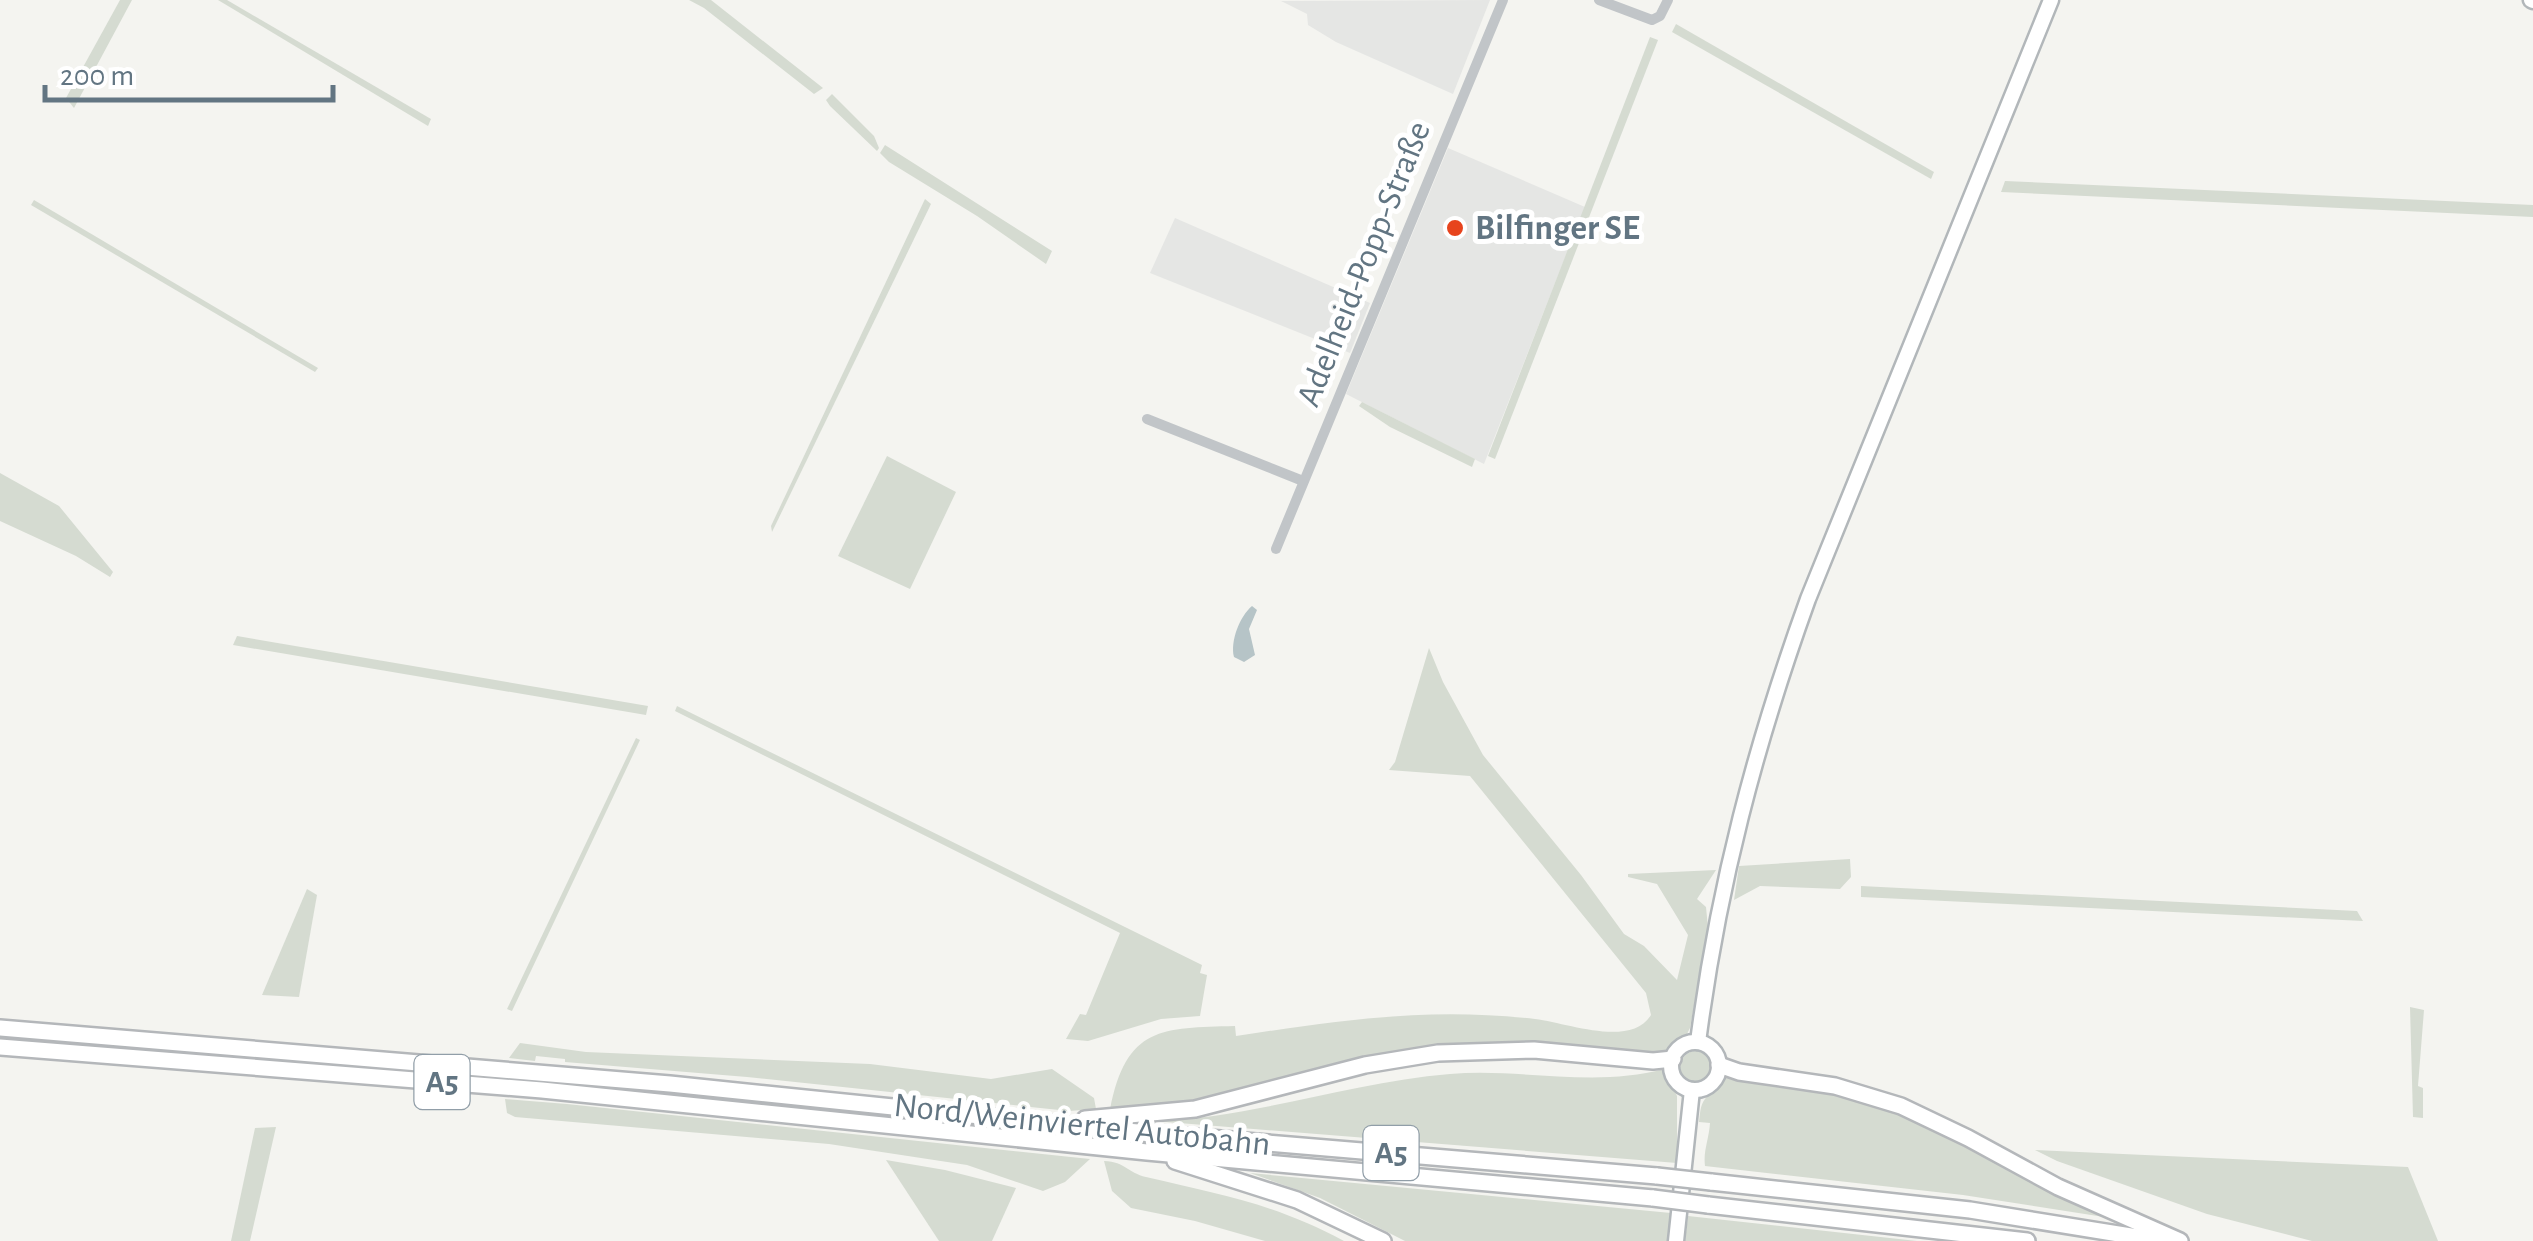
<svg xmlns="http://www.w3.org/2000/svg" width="2533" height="1241" font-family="'Alegreya Sans',sans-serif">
	<rect width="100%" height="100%" fill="#f4f4f0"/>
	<!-- built -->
	<g fill="#e5e6e4">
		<path d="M1490 0 1453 94 1336 42 1308 25 1307 14 1281 1Z"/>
		<path d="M1448 148 1585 207 1484 464 1346 394Z"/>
		<path d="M1175 218 1370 303 1350 353 1150 273Z"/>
	</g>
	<!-- green -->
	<g fill="#d5dbd1">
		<path d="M120 0H132L74 108 66 98Z"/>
		<path d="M218 0H227L431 119 428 126Z"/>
		<path d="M689 0H711L823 88 814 94 704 8Z"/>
		<path d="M1676 24 1934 172 1931 179 1672 32Z"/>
		<path d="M1650 37 1658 40 1495 459 1488 456Z"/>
		<path d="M832 94 874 136 879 148 877 151 830 106 826 100Z"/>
		<path d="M885 145 1052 251 1046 264 977 216 889 162 880 153Z"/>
		<path d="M2005 181 2533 205V217L2001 192Z"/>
		<path d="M925 199 931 204 772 532 771 526Z"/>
		<path d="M34 200 318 368 315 372 31 205Z"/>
		<path d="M1362 402 1475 459 1472 467 1390 427 1359 406Z"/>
		<path d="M887 456 956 492 910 589 838 556Z"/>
		<path d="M0 473 59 506 113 572 110 577 76 556 0 521Z"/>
		<path d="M237 636 648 706 646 715 233 645Z"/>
		<path d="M1429 648 1443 682 1483 755 1581 875 1624 934 1644 946 1677 980 1688 935 1657 884 1628 877V874L1716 870 1697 899 1706 907 1708 928 1690 1028 1686 1036 1667 1051 1648 1055 1543 1044 1438 1046 1232 1094 1183 1103 1110 1110C1126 1026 1162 1028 1235 1026L1236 1036C1342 1020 1428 1007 1535 1019 1568 1023 1631 1048 1651 1015L1646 993 1470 776 1389 770 1395 762Z"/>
		<path d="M677 706 1202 965 1200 973 1207 975 1200 1016 1161 1019 1088 1041 1066 1039 1080 1014 1086 1015 1120 933 675 711Z"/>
		<path d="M636 738 640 740 512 1011 507 1009Z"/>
		<path d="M1850 859 1851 877 1840 889 1760 886 1734 900 1739 866Z"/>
		<path d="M1861 886 2357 911 2363 921 1861 897Z"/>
		<path d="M307 889 317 895 299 997 262 995Z"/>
		<path d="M2410 1007 2424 1010 2418 1086 2423 1088V1118L2413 1117Z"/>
		<path d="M520 1043 586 1052 870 1064 991 1079 1052 1069 1094 1098 1096 1109 1069 1111 747 1077 565 1062V1059L536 1056 535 1061 509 1058Z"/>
		<circle cx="1696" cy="1067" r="16"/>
		<path d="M1664 1069 1677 1096V1163L1154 1121C1255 1118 1350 1082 1450 1074 1522 1068 1594 1088 1664 1069Z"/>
		<path d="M1725 1076 1738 1077 1749 1083 1810 1088 1898 1113 2104 1217 1963 1195 1705 1166C1703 1151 1709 1139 1710 1123L1699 1122C1700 1115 1700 1105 1705 1099 1711 1090 1720 1088 1725 1076Z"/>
		<path d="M505 1099 567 1104 1090 1159 1065 1182 1043 1191 967 1165 829 1144 515 1117 507 1113Z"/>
		<path d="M276 1127 250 1241H231L255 1128Z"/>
		<path d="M2035 1150 2408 1167 2438 1241H2312L2207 1214 2057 1161Z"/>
		<path d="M886 1160 945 1170 1016 1188 992 1241H939Z"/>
		<path d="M1104 1161C1126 1162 1128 1173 1146 1177 1222 1195 1273 1203 1344 1241H1265L1195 1221 1131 1208 1112 1191Z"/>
		<path d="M1250 1173 1671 1213 1668 1241H1405L1320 1198Z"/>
		<path d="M1688 1216 1917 1241H1685Z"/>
	</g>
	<!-- water -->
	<path fill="#b6c4c7" d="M1252 606 1257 610 1249 629 1255 655 1244 662 1234 657C1230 641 1240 616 1252 606Z"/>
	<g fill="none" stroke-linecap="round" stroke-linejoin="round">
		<!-- major casing -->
		<g stroke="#b2b7ba" stroke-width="19">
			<g id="major">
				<path d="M2531 0 2533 1"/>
				<path d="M1698 1042C1718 887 1755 746 1808 599L2051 0"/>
				<circle cx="1695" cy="1066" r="24"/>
				<path d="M1676 1241 1692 1090"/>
			</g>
		</g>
		<!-- highway casing -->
		<g stroke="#b4b7ba" stroke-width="20">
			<g id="highway">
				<path d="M0 1028 670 1084 1126 1131 1657 1176"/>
				<path d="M0 1047 542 1090 1147 1152 1653 1198"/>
				<path d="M1719 1065 1739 1072 1835 1086 1901 1106 1968 1138 2058 1187 2180 1241"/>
				<path d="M1085 1119 1195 1109 1365 1065 1438 1053 1534 1050 1653 1061 1673 1059"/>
				<path d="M1175 1161 1297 1200 1383 1241"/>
				<path d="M1711 1182 1970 1210 2162 1241"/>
				<path d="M1708 1205 2027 1241"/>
			</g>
		</g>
		<!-- minor -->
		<g stroke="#c1c5c8" stroke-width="10">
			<path d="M1599 0 1652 20 1660 16 1668 0"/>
			<path d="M1147 419 1303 481"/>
			<path d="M1276 549 1503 0"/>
		</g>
		<!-- major -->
		<use href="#major" stroke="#fff" stroke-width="14"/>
		<!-- highway -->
		<use href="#highway" stroke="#fff" stroke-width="15"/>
		<!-- highway-bridge casing -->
		<g stroke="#b4b7ba" stroke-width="20" stroke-linecap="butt">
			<g id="highway-bridge">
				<path d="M1657 1176 1711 1182"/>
				<path d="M1653 1198 1708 1205"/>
			</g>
		</g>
		<!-- highway-bridge -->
		<use href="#highway-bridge" stroke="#fff" stroke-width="15"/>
	</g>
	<!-- markers -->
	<circle fill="#e7441d" stroke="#fff" stroke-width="4" cx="1455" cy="228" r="10"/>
	<g text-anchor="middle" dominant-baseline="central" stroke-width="10" stroke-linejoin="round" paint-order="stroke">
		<!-- shield labels -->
		<g fill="#fff" stroke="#919ea8" stroke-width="2.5">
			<rect x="414.5" y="1055" width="55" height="54" rx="8"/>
			<rect x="1363.5" y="1126" width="55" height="54" rx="8"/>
		</g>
		<g font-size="32" font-weight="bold" fill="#627582">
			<text x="442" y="1082">A5</text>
			<text x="1391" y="1153">A5</text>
		</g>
		<!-- poi labels -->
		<g font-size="35" font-weight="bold" fill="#627582" stroke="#fff" text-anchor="start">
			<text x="1475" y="228">Bilfinger SE</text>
		</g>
		<!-- street labels -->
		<g font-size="35" fill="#627582" stroke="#fff">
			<text transform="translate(1364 264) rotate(-68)">Adelheid-Popp-Straße</text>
			<text transform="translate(1082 1125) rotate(6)">Nord/Weinviertel Autobahn</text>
		</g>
	</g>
	<!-- scale -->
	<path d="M45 85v15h288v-15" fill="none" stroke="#627582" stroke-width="5"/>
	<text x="60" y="85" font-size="30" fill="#627582" stroke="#ffffff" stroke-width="8" paint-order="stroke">200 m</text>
</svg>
